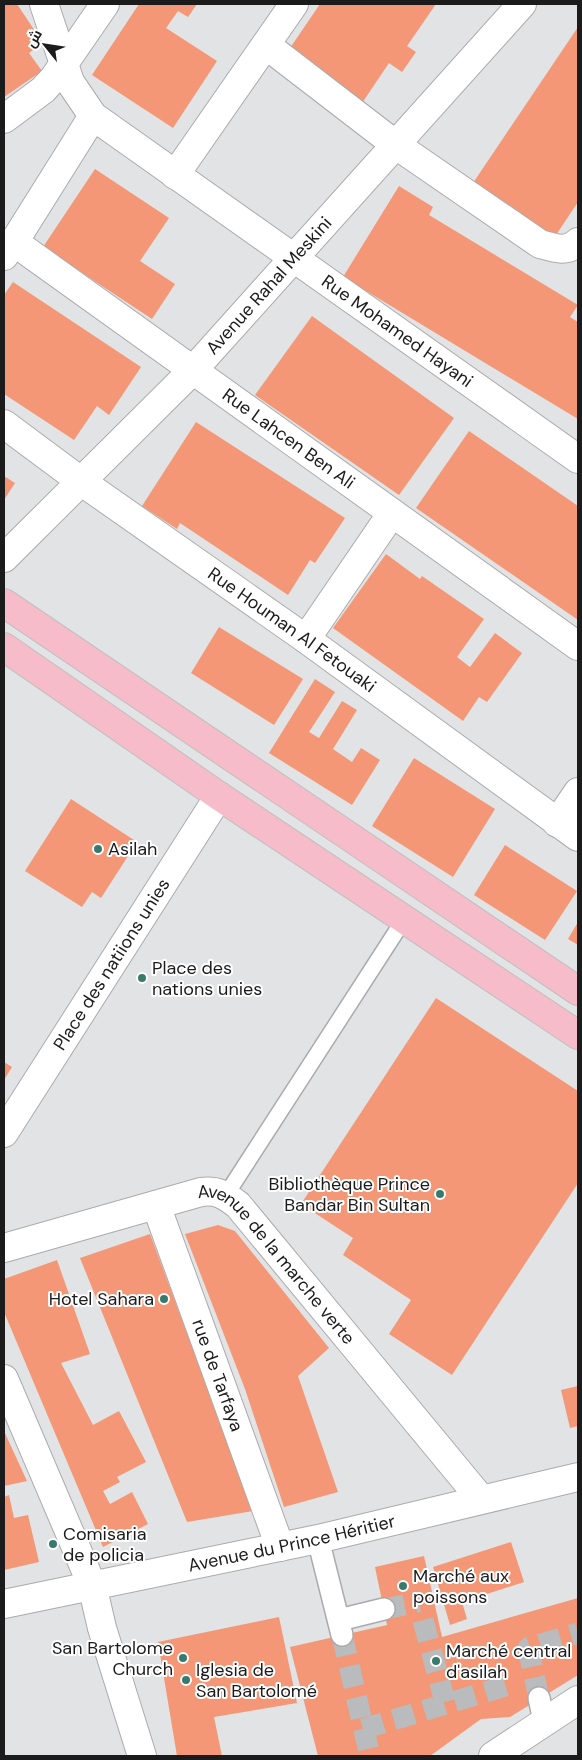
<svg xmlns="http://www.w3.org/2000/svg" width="582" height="1760" font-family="'DM Sans',Cairo,sans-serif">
	<rect width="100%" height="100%" fill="#e2e3e4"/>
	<!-- building -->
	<g fill="#f49777">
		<path d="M4 4H17L43 43 29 53 42 71 4 97Z"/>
		<path d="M139 4H197L188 17 178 11 166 28 217 61 173 128 92 75Z"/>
		<path d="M320 4H436L407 46 416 52 402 72 389 63 362 103 288 51Z"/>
		<path d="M578 27V202L552 241 471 186Z"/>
		<path d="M95 169 169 218 140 261 175 284 152 319 43 247Z"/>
		<path d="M399 186 433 207 429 215 578 305 570 317 578 322V419L343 277Z"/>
		<path d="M13 282 141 367 109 415 97 406 74 440 4 394V295Z"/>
		<path d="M312 316 454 418 399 495 255 395Z"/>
		<path d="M196 422 345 518 315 563 310 560 288 595 180 523 177 529 142 506Z"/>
		<path d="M469 431 578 506V620L416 508Z"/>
		<path d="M4 476 15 483 4 500Z"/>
		<path d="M386 554 420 579 422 576 484 619 457 657 470 667 495 633 522 653 487 702 479 697 463 721 333 628Z"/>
		<path d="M219 627 303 679 274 725 191 673Z"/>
		<path d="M315 679 335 692 309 732 319 738 342 701 357 710 333 749 352 762 361 748 380 760 352 805 269 753Z"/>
		<path d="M414 758 495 809 453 877 372 826Z"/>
		<path d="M71 799 137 842 101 898 92 892 82 907 25 871Z"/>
		<path d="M505 845 577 891 545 940 474 895Z"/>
		<path d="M578 922V945L568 939Z"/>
		<path d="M436 998 578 1091V1183L452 1375 389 1334 411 1300 343 1255 353 1238 301 1204Z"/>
		<path d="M4 1062 12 1067 4 1080Z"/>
		<path d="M218 1225 235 1231 329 1348 298 1376 338 1492 284 1507 245 1389 185 1234Z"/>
		<path d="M150 1234 253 1511 187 1522 80 1258Z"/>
		<path d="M57 1260 90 1354 61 1363 93 1425 119 1411 146 1462 117 1477 120 1482 103 1491 110 1504 132 1492 148 1524 103 1547 4 1312V1279Z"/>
		<path d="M578 1386V1426L570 1428 561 1390Z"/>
		<path d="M4 1431 27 1481 4 1486Z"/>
		<path d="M9 1495 14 1518 28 1515 39 1562 4 1570V1497Z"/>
		<path d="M511 1542 524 1582 462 1602 467 1619 450 1625 433 1567Z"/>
		<path d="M424 1556 442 1637 578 1598V1675L510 1717 481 1719 430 1756H318L290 1647 387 1625 375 1567Z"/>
		<path d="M279 1617 297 1703 214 1717 222 1756H177L158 1642Z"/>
	</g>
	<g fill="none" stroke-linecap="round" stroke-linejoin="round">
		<!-- pedestrian-tunnel -->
		<g stroke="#babbbc" stroke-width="21" stroke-dasharray="21 11" stroke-linecap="butt">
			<path d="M384 1609 419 1602"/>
			<path d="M423 1620 446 1705"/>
			<path d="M342 1635 370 1756"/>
			<path d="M539 1698 528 1648 578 1633"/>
			<path d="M363 1729 512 1684"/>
		</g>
		<!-- service casing -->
		<g stroke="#ababad" stroke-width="18">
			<path id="service" d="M226 1195 405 918"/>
		</g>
		<!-- pedestrian casing -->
		<g stroke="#ababad" stroke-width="24">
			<g id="pedestrian">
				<path d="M318 1539 342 1635"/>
				<path d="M339 1620 384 1609"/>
				<path d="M539 1698 544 1721"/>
			</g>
		</g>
		<!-- minor casing -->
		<g stroke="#ababad" stroke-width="30">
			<g id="minor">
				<path id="s1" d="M44 4 70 82 93 116 578 459"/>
				<path d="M266 45 396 145 540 244C554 248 567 253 578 242"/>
				<path d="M4 119 43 90 54 78 105 4"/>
				<path d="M175 175 294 4"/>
				<path d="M14 242 93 116"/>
				<path id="s2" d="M4 256 14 242 578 646"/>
				<path id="s3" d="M4 424 82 482 306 639 578 837"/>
				<path id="s4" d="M4 558 194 369 522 4"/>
				<path d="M306 639 392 513"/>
				<path d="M557 823 578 792"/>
				<path id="s5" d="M4 1133 219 796"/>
				<path id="s6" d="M156 1205 280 1547"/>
				<path id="s7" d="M4 1248 201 1192C218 1190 225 1195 238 1205L481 1499"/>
				<path d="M4 1379 92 1585 102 1628 142 1756"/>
				<path d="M493 1756 578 1700"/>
			</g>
		</g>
		<!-- tertiary casing -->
		<g stroke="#ababad" stroke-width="30">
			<g id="tertiary">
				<path id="s8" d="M4 1604 318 1539 578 1477"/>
			</g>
		</g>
		<!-- primary casing -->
		<g stroke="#bfbfbf" stroke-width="30">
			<g id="primary">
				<path d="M4 603 578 991"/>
				<path d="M4 647 219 796 578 1035"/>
			</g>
		</g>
		<!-- service -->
		<use href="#service" stroke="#fff" stroke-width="15"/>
		<!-- pedestrian -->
		<use href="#pedestrian" stroke="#fff" stroke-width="21"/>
		<!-- minor -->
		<use href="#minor" stroke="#fff" stroke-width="28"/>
		<!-- tertiary -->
		<use href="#tertiary" stroke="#fff" stroke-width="28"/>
		<!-- primary -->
		<use href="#primary" stroke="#f7bcca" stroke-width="28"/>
	</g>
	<!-- markers -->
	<g fill="#387a6c" stroke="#fff" stroke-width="2">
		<circle cx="98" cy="849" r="5"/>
		<circle cx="142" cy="978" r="5"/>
		<circle cx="440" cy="1194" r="5"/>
		<circle cx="164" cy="1299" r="5"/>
		<circle cx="53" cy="1544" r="5"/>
		<circle cx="403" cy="1586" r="5"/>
		<circle cx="183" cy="1658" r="5"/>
		<circle cx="436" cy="1661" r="5"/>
		<circle cx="186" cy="1680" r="5"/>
	</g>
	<g text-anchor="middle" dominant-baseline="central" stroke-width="4" stroke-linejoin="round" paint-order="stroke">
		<!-- street labels -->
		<g font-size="18" fill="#1b1b1c" stroke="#fff">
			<text stroke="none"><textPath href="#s4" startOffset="380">Avenue Rahal Meskini</textPath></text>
			<text stroke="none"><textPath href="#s1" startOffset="496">Rue Mohamed Hayani</textPath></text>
			<text stroke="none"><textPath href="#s2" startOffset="355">Rue Lahcen Ben Ali</textPath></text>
			<text stroke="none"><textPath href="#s3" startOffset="354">Rue Houman Al Fetouaki</textPath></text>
			<text stroke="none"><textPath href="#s5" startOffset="200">Place des natiions unies</textPath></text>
			<text stroke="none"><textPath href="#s7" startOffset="312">Avenue de la marche verte</textPath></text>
			<text stroke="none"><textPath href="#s6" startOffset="181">rue de Tarfaya</textPath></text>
			<text stroke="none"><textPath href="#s8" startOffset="294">Avenue du Prince Héritier</textPath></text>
		</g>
		<!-- poi labels -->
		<g font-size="18" fill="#1b1b1c" stroke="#fff" text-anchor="start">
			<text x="108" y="849">Asilah</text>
			<text x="152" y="968">Place des<tspan x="152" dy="21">nations unies</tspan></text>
			<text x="430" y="1184" text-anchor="end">Bibliothèque Prince<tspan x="430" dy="21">Bandar Bin Sultan</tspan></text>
			<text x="154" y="1299" text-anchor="end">Hotel Sahara</text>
			<text x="63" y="1534">Comisaria<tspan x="63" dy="21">de policia</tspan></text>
			<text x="413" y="1576">Marché aux<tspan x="413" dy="21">poissons</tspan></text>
			<text x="173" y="1648" text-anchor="end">San Bartolome<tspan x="173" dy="21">Church</tspan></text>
			<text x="446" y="1651">Marché central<tspan x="446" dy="21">d'asilah</tspan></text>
			<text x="196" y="1670">Iglesia de<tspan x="196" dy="21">San Bartolomé</tspan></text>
		</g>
	</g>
	<!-- border -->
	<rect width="582" height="1760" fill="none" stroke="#1b1b1c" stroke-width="10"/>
	<!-- north arrow -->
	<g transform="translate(45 45) rotate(300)" stroke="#ffffff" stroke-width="4" paint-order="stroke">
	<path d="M0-4L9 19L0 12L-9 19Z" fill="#1b1b1c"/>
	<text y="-8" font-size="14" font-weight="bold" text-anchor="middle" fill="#1b1b1c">ش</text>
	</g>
</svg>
